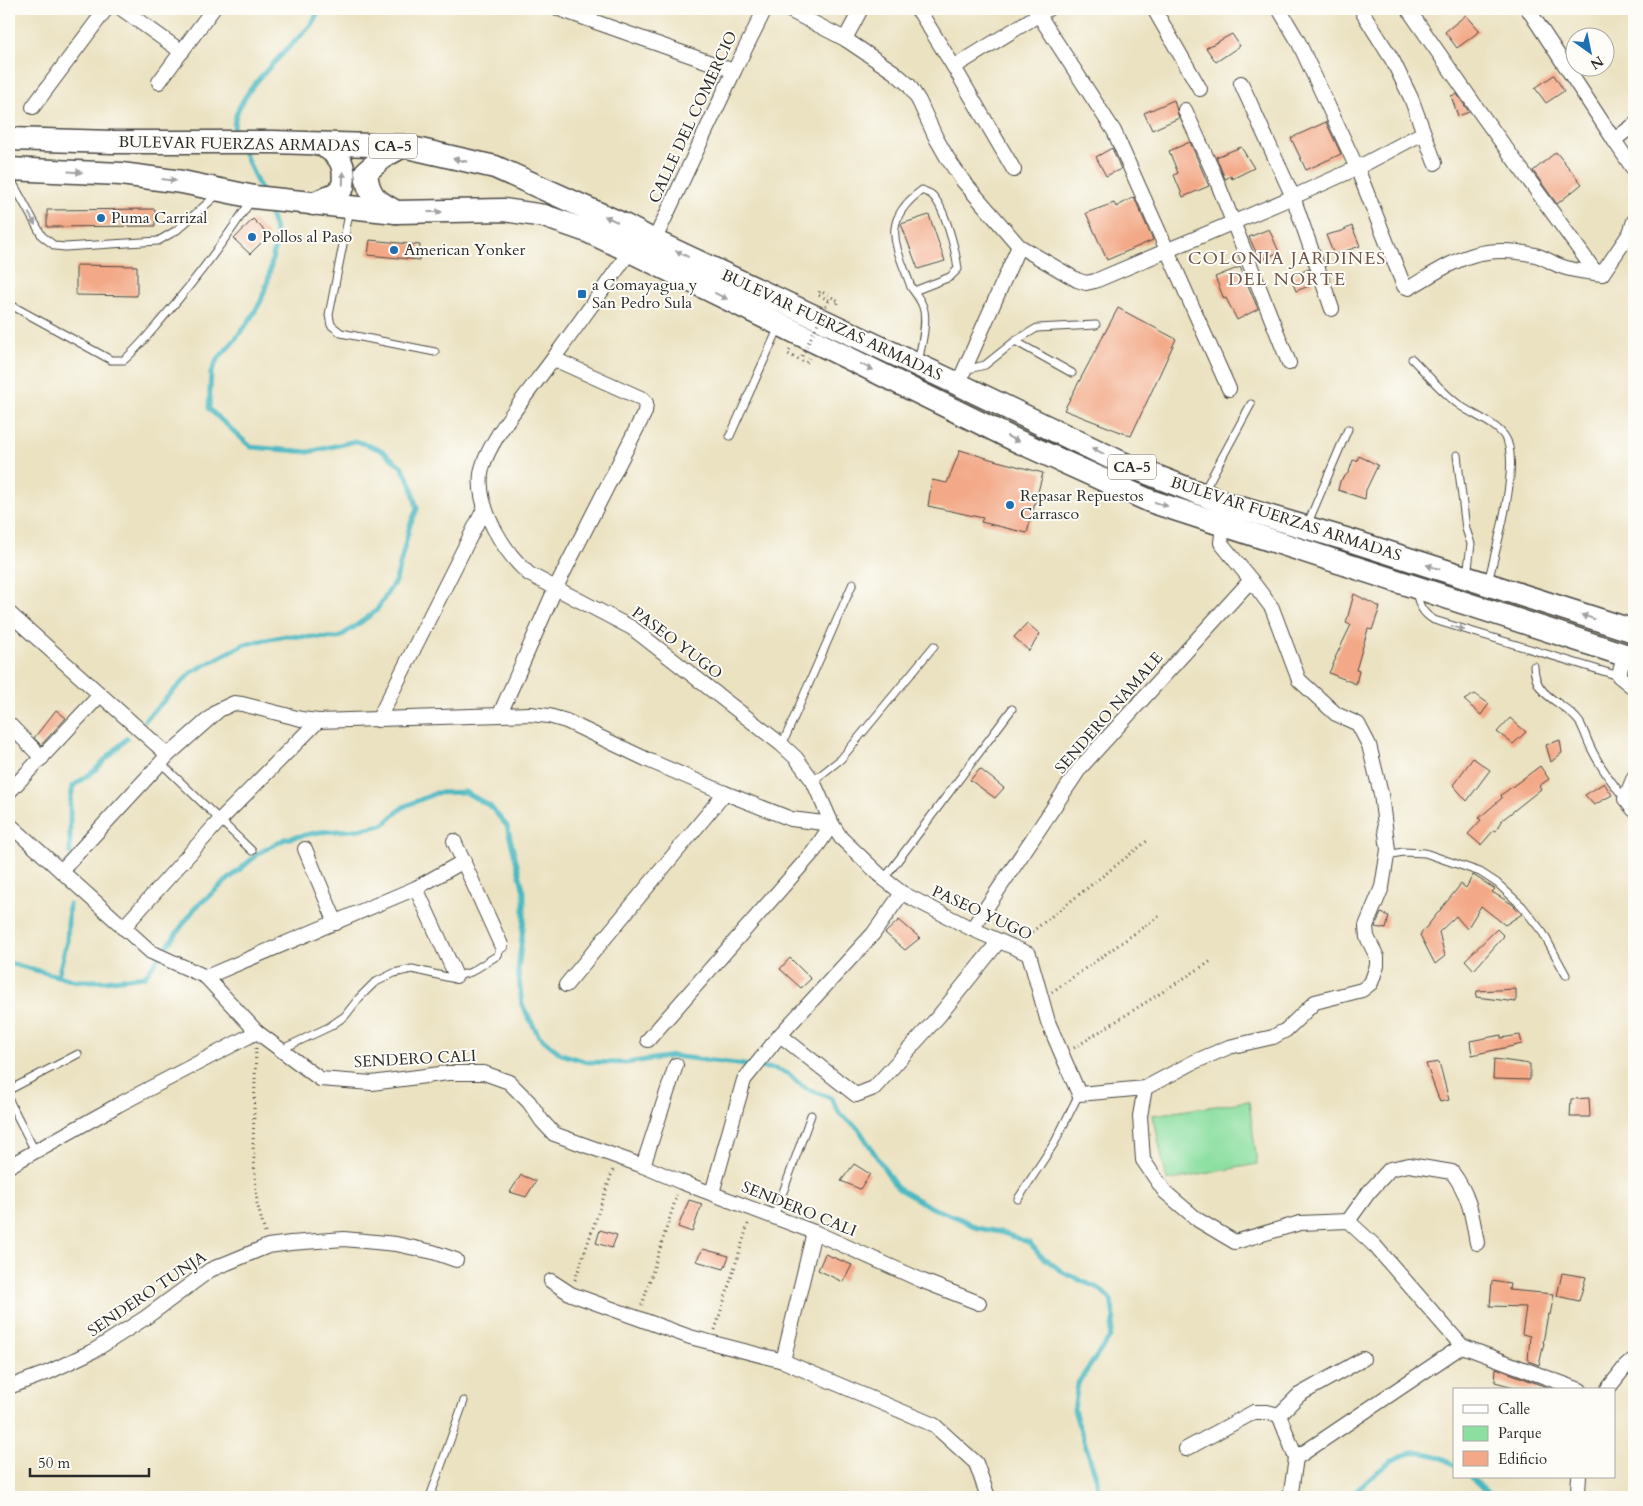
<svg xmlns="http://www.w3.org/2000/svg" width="1643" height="1506" font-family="Cardo,serif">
	<rect width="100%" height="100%" fill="#fdfcf7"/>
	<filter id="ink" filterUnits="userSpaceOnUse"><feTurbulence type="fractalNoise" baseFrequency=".02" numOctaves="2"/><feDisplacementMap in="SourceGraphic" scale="10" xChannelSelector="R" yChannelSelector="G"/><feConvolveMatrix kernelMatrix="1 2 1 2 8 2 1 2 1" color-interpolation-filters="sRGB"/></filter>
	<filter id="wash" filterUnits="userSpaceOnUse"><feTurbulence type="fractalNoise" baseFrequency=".0096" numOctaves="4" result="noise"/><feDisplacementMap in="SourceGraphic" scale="20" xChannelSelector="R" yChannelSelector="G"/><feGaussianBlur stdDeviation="1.12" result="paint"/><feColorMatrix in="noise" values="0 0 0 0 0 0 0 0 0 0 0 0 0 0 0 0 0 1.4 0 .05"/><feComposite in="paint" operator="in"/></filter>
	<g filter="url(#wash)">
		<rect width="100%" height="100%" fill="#ebe2c1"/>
		<!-- green -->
		<path fill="#8cdfa1" stroke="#5c8566" d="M1249 1101 1257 1164 1167 1181 1153 1115Z"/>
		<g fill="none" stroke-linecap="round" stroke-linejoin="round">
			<!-- stream -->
			<g stroke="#4ab8c1" stroke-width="5">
				<path d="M236 136C222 103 290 49 310 26 314 21 317 14 319 9"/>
				<path d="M242 148 261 191"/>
				<path d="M145 720 192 672 245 644 286 636 338 638 357 625 376 611 396 580 410 525 417 509 411 484 402 467 381 450 356 441 309 452 251 447 209 409 211 373 217 360 234 341 251 318 261 301 268 280 277 236 267 205"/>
				<path d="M70 853V804L73 786 94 771 127 738"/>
				<path d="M9 963 76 981H105L145 976 195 908 259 853 285 839 320 832 354 830 383 825 403 807 436 793 465 792 490 806 507 826 524 892V919L518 970 522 1005 539 1036 561 1054 587 1062 626 1063 673 1056 776 1069 789 1074 797 1082 808 1089 831 1098 840 1114 858 1128 897 1188 932 1208 961 1219 977 1228 1000 1232 1030 1243 1040 1255 1064 1273 1100 1289 1111 1300 1114 1317 1110 1337 1078 1383 1074 1410 1097 1480 1098 1497"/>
				<path d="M58 976 67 941 69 904"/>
				<path d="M1471 1477 1492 1497"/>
				<path d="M1349 1497C1376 1477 1394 1444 1433 1455 1440 1457 1447 1462 1454 1465"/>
			</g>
		</g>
		<g id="blocks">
			<!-- building -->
			<g fill="#f3a987">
				<path d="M1466 15 1480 31 1457 48 1445 32Z"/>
				<path d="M1232 34 1240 46 1216 62 1206 48Z"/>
				<path d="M1554 75 1564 91 1546 103 1535 88Z"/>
				<path d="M1457 94 1469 112 1458 116 1451 96Z"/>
				<path d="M1174 100 1179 118 1152 130 1144 113Z"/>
				<path d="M1326 122 1341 154 1306 170 1291 138Z"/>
				<path d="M1190 142 1209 186 1183 197 1174 175 1178 173 1169 151Z"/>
				<path d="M1241 147 1254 168 1232 179 1231 176 1225 179 1216 157Z"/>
				<path d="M1112 148 1121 169 1106 176 1096 157Z"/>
				<path d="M1556 152 1582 184 1557 204 1533 171Z"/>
				<path d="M1134 197 1153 240 1107 260 1086 213 1114 203 1116 207Z"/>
				<path d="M155 209V226L47 227V210Z"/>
				<path d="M929 215 945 261 918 269 901 224Z"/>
				<path d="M253 219 269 235 250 254 234 239Z"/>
				<path d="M1352 226 1360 246 1334 255 1326 235 1342 231Z"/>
				<path d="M1269 229 1279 252 1260 261 1249 237Z"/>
				<path d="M370 240 420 245 419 260 368 255Z"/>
				<path d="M76 265 137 266V296L76 295Z"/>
				<path d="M1240 267 1258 309 1237 320 1226 298 1224 299 1215 277Z"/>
				<path d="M1309 269 1314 284 1296 291 1290 277Z"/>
				<path d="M1118 308 1176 339 1131 436 1064 410Z"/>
				<path d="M960 450 990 459 1043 473 1027 533 981 522 983 518 928 506 932 480 947 483Z"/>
				<path d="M1359 456 1378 465 1366 490 1365 499 1338 490 1340 481 1349 472 1353 460 1357 461Z"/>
				<path d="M1354 594 1380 607 1372 630 1368 629 1356 670 1359 671 1356 684 1329 673 1336 658H1335L1351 625 1346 623Z"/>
				<path d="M1027 623 1040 634 1029 651 1014 637Z"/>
				<path d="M1475 694 1489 704 1481 715 1464 700Z"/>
				<path d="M56 710 66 718 41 745 34 738Z"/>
				<path d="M1510 718 1526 732 1513 744 1497 732Z"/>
				<path d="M1560 740 1562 753 1551 762 1546 745Z"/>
				<path d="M1473 758 1490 770 1467 801 1453 785Z"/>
				<path d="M1540 766 1549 779 1539 786 1541 789 1501 821 1496 831 1494 830 1481 845 1468 834 1481 820 1479 818 1502 798 1501 795Z"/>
				<path d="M980 769 1004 788 995 798 970 780Z"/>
				<path d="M1604 783 1612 795 1594 805 1585 795Z"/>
				<path d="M1473 875 1495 889 1492 892 1512 904 1522 914 1505 925 1481 906 1467 929 1456 916 1439 932 1445 956 1435 964 1420 935 1461 884 1466 888Z"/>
				<path d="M1381 913 1389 916 1386 929 1375 927Z"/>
				<path d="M899 920 920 938 905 950 885 933Z"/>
				<path d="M1497 929 1504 936 1474 970 1465 960Z"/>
				<path d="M790 958 811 979 801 988 780 969Z"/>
				<path d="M1516 989V1002L1476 997 1477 991Z"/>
				<path d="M1501 1035V1038L1520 1035 1522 1044 1472 1055 1470 1041Z"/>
				<path d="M1494 1059 1530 1064V1080L1493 1079Z"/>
				<path d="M1439 1062 1449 1100 1440 1102 1426 1064Z"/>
				<path d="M1589 1098 1590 1117H1570L1571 1099Z"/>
				<path d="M854 1164 870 1174 860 1189 841 1181Z"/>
				<path d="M521 1175 536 1181 526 1197 510 1192Z"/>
				<path d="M689 1200 702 1204 692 1232 678 1227Z"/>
				<path d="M600 1230 617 1235 612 1248 596 1243Z"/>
				<path d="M703 1249 729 1256 724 1269 696 1261Z"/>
				<path d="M825 1254 852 1265 843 1282 818 1270Z"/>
				<path d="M1562 1273 1586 1277 1579 1301 1557 1296Z"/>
				<path d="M1492 1281 1510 1284 1509 1290 1554 1294 1550 1315 1548 1314 1543 1343H1544L1539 1365 1528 1361 1530 1336 1522 1334 1526 1307 1490 1306Z"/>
				<path d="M1496 1368 1554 1390H1524L1495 1382Z"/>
			</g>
		</g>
	</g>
	<g filter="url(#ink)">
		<use href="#blocks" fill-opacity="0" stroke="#484642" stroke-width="1"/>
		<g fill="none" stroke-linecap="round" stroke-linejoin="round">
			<!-- service casing -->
			<g stroke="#484642" stroke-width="9">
				<g id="service">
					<path d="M9 176 42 236 55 246 65 247 158 241 177 230 218 194"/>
					<path d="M350 209 329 315 331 325 341 333 435 352"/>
					<path d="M914 291 950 277 958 269C956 252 945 207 932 195 930 193 925 192 922 190 879 222 896 245 911 287 915 293 921 300 923 307 928 321 921 348 918 362"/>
					<path d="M9 304 111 360H124C138 348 149 334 161 320 194 282 223 243 251 201"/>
					<path d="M1015 341 1072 373"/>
					<path d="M1412 359C1427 374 1441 391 1458 404 1472 415 1495 422 1505 437 1522 462 1495 552 1488 582"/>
					<path d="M965 370 985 365 1015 341 1037 328 1096 325"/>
					<path d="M730 436 779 327"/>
					<path d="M1457 455 1466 529 1471 544 1467 576"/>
					<path d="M1204 491 1251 404"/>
					<path d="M1307 525 1348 429"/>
					<path d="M1416 592C1419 605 1422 613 1434 620L1619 676"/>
					<path d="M1534 666C1535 700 1563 699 1580 723 1584 730 1587 740 1591 748 1600 767 1612 783 1625 799"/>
					<path d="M782 745 853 583"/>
					<path d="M161 763 252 851"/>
					<path d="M813 781 841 759 934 646"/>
					<path d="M1387 855 1403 852 1425 853 1480 872 1497 883 1522 906 1543 933 1566 975"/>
					<path d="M884 879 1012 709"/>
					<path d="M280 1050 329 1027 345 1016 359 998 374 983 394 973 412 969 451 978 471 972 498 955 501 945"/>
					<path d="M9 1090 78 1054"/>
					<path d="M9 1100 35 1151"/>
					<path d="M1018 1199 1055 1142 1079 1094"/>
					<path d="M774 1217 811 1115"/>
					<path d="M430 1497 464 1401"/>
				</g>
			</g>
			<!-- minor casing -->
			<g stroke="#484642" stroke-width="16">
				<g id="minor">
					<path d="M122 9 182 52"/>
					<path d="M559 9 734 71"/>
					<path d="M787 9 845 39 894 72 909 85 919 101 936 138 948 159 963 181 1019 246 1077 280 1086 283 1095 281 1293 197 1357 168 1423 133"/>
					<path d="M917 9 921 14 954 67"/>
					<path d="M1035 9 1114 131 1229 389"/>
					<path d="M1154 9 1200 89"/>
					<path d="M1279 9 1298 41 1357 168 1404 286 1409 288C1455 261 1479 242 1535 255 1544 257 1552 263 1560 266 1573 271 1588 272 1602 274"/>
					<path d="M1408 9 1479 111 1594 270 1601 273"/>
					<path d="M1528 9 1614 140"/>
					<path d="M1363 13 1393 61 1411 98 1435 163"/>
					<path d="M845 39 861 9"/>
					<path d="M159 82 213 9"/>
					<path d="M1241 83 1293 197 1332 309"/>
					<path d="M33 107 106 9"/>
					<path d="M1185 110 1214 174 1289 363"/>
					<path d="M1634 125 1614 140 1634 170"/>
					<path d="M1014 170 954 67 1048 9"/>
					<path d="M654 241 734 71 765 9"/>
					<path d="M630 251C605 287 579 323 553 359 533 387 485 443 481 474 477 509 504 552 529 574L632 628 782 745 796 758 813 781 832 824 841 838 884 879 902 893 972 929 1029 954 1048 1022 1079 1094 1145 1088 1194 1062 1229 1047 1273 1037 1286 1030 1315 1002 1362 990 1371 983 1377 966V957L1367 937 1366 926 1382 887 1388 850 1381 794 1369 745 1358 724 1336 714 1299 680 1272 608 1251 580 1221 543 1223 524"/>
					<path d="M1602 274 1630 233 1634 221"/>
					<path d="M958 384 1019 246"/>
					<path d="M9 613 168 755"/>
					<path d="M1624 655 1619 676 1634 688"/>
					<path d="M500 714 556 587 645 412 646 403 643 399 554 359"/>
					<path d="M378 720 485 507"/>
					<path d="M9 724 42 758"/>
					<path d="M1634 777 1625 799 1634 810"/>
					<path d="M9 792 100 695"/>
					<path d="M9 824 151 952 206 977 257 1032 320 1079 372 1083 448 1073H484L509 1082 529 1102 542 1121 554 1134 643 1166 681 1182 814 1232 923 1281 979 1303"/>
					<path d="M454 841 501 945"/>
					<path d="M305 849 336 923"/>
					<path d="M61 871 168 755 219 710 234 703 242 704 301 719 318 721 530 714 549 716 566 721 650 761 725 793 791 819 832 824 814 851 648 1040"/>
					<path d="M416 888 456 976"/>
					<path d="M123 928 220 820 318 721"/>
					<path d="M972 929 1080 768 1251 580"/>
					<path d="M206 977 416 888 464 861"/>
					<path d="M566 985 725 793"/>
					<path d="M780 1035 856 1095 874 1088 938 1017 999 941"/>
					<path d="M1145 1088 1140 1116 1143 1160 1165 1192 1198 1220 1235 1242 1300 1223 1348 1221 1375 1246 1462 1346 1580 1390"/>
					<path d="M9 1166 118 1105 257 1032"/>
					<path d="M643 1166 676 1065"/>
					<path d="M712 1193 744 1080 780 1035 873 934 902 893"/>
					<path d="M1348 1221 1369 1192 1390 1169 1409 1165 1452 1172C1470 1196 1472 1215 1477 1243"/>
					<path d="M551 1281 571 1294 690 1337 783 1361 934 1425 976 1463 988 1497"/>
					<path d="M783 1361 814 1232"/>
					<path d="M9 1387 49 1372 95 1350 145 1318 210 1270 268 1246 291 1243 344 1239 396 1244 433 1252 456 1260"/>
					<path d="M1607 1390 1625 1367 1634 1359"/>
					<path d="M1186 1449 1254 1412H1267L1279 1415"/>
					<path d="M1296 1458 1279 1415 1299 1395 1363 1359"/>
					<path d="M1579 1477 1578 1491 1581 1497"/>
					<path d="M1294 1497 1291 1492 1296 1458 1462 1346"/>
				</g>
			</g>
			<!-- trunk casing -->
			<g stroke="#484642" stroke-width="25">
				<g id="trunk">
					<path d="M9 139 113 142H273L403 146 495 167 622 224 654 241 958 384 1122 463 1227 504 1349 540 1634 631"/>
					<path d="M9 169 121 174 182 182 254 197 396 212 504 210 544 216 587 231 630 251 1013 439 1150 501 1634 658"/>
					<path d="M313 204 335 194 343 187C346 165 341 155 321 144"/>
					<path d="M396 212C376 201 368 196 366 172L385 156 403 146"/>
				</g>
			</g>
			<!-- path -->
			<g stroke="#484642" stroke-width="3" stroke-dasharray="1 4" stroke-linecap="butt">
				<path d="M829 300 818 295 820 291 839 301 836 307"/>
				<path d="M790 350 788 354 806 363 809 358"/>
				<path d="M1024 938 1147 841"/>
				<path d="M1052 992 1162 914"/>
				<path d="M256 1048 253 1145 257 1203 265 1233"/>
				<path d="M1074 1048 1211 961"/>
				<path d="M575 1280 613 1170"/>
				<path d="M642 1305 677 1195"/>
				<path d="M715 1330 749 1221"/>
			</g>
			<!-- service -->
			<use href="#service" stroke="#fff" stroke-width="7"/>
			<!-- minor -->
			<use href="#minor" stroke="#fff" stroke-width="14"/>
			<!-- trunk -->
			<use href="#trunk" stroke="#fff" stroke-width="22"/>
			<!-- path-bridge -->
			<path stroke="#484642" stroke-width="3" stroke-dasharray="1 4" stroke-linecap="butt" d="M802 356 829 300"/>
		</g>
		<!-- one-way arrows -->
		<defs><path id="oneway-solid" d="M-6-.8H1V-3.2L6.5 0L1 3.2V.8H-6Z" transform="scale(1.25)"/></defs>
		<g fill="#a0a0a0">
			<use href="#oneway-solid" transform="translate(460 160) rotate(-167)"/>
			<use href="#oneway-solid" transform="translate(75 172) rotate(3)"/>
			<use href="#oneway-solid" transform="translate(343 178) rotate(-88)"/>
			<use href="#oneway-solid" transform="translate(169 180) rotate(7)"/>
			<use href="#oneway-solid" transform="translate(435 212)"/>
			<use href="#oneway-solid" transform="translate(32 219) rotate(61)"/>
			<use href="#oneway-solid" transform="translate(611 219) rotate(-155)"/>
			<use href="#oneway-solid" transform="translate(682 254) rotate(-155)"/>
			<use href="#oneway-solid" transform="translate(721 296) rotate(26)"/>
			<use href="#oneway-solid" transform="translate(867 367) rotate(26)"/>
			<use href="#oneway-solid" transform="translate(1013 439) rotate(25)"/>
			<use href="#oneway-solid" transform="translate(1098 451) rotate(-154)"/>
			<use href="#oneway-solid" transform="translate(1161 504) rotate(18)"/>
			<use href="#oneway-solid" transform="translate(1433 567) rotate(-162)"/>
			<use href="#oneway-solid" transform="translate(1588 617) rotate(-163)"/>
			<use href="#oneway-solid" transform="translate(1458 628) rotate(17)"/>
		</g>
	</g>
	<!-- markers -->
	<g fill="#1f6fb2" stroke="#fdfcf7" stroke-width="2">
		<circle cx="101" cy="218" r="5"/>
		<circle cx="252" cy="237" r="5"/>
		<circle cx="394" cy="250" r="5"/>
		<rect x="577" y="289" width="10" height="10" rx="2.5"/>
		<circle cx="1010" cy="505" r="5"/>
	</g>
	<g text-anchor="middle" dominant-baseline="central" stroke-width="4" stroke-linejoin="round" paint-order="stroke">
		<!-- shield labels -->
		<g fill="#fdfcf7" stroke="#6a6a68" stroke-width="1">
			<rect x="369" y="133.5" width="48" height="25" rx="4"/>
			<rect x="1108" y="454.5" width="48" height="25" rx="4"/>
		</g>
		<g font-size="15" font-weight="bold" fill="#2b2b2b">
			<text x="393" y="146">CA-5</text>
			<text x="1132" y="467">CA-5</text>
		</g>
		<!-- street labels -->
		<g font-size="16" fill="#2b2b2b" stroke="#fdfcf7">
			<text transform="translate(693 117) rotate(-65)">CALLE DEL COMERCIO</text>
			<text transform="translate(239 144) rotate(1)">BULEVAR FUERZAS ARMADAS</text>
			<text transform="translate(832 325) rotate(25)">BULEVAR FUERZAS ARMADAS</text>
			<text transform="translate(1286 519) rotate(18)">BULEVAR FUERZAS ARMADAS</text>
			<text transform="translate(677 643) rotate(37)">PASEO YUGO</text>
			<text transform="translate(1109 713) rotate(-49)">SENDERO NAMALE</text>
			<text transform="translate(982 913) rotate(25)">PASEO YUGO</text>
			<text transform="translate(415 1059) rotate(-3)">SENDERO CALI</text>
			<text transform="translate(799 1209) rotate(22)">SENDERO CALI</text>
			<text transform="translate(147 1294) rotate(-34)">SENDERO TUNJA</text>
		</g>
		<!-- poi labels -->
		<g font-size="16" fill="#2b2b2b" stroke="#fdfcf7" text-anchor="start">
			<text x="111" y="218">Puma Carrizal</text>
			<text x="262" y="237">Pollos al Paso</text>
			<text x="404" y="250">American Yonker</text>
			<text x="592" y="285">a Comayagua y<tspan x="592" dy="18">San Pedro Sula</tspan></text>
			<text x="1020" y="496">Repasar Repuestos<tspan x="1020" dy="18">Carrasco</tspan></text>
		</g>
		<!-- neighbourhood labels -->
		<g font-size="18" letter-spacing="1" fill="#71574b" stroke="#fdfcf7">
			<text x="1287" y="258">COLONIA JARDINES<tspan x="1287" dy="21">DEL NORTE</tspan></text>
		</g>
	</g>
	<!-- margin -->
	<rect width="1643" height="1506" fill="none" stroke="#fdfcf7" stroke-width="30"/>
	<!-- legend -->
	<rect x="1453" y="1388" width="162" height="90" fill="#fdfcf7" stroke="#a9a8a5"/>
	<rect x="1463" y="1405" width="25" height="8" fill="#ffffff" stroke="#a9a8a5"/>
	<text x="1498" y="1414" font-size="15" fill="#2b2b2b">Calle</text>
	<rect x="1463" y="1426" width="25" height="15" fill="#8cdfa1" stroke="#a9a8a5"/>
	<text x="1498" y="1438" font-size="15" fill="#2b2b2b">Parque</text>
	<rect x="1463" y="1451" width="25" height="15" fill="#f3a987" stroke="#a9a8a5"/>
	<text x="1498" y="1464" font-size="15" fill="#2b2b2b">Edificio</text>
	<!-- north arrow -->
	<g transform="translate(1590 52) rotate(147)"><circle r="24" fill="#fdfcf7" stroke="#a9a8a5"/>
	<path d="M0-4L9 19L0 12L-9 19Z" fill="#1f6fb2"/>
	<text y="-8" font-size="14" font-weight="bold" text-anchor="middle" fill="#2b2b2b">N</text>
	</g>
	<!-- scale -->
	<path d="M30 1468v8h119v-8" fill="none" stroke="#2b2b2b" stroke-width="2.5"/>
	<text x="38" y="1468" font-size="15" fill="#2b2b2b" stroke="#fdfcf7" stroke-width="4" paint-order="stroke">50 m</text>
</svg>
